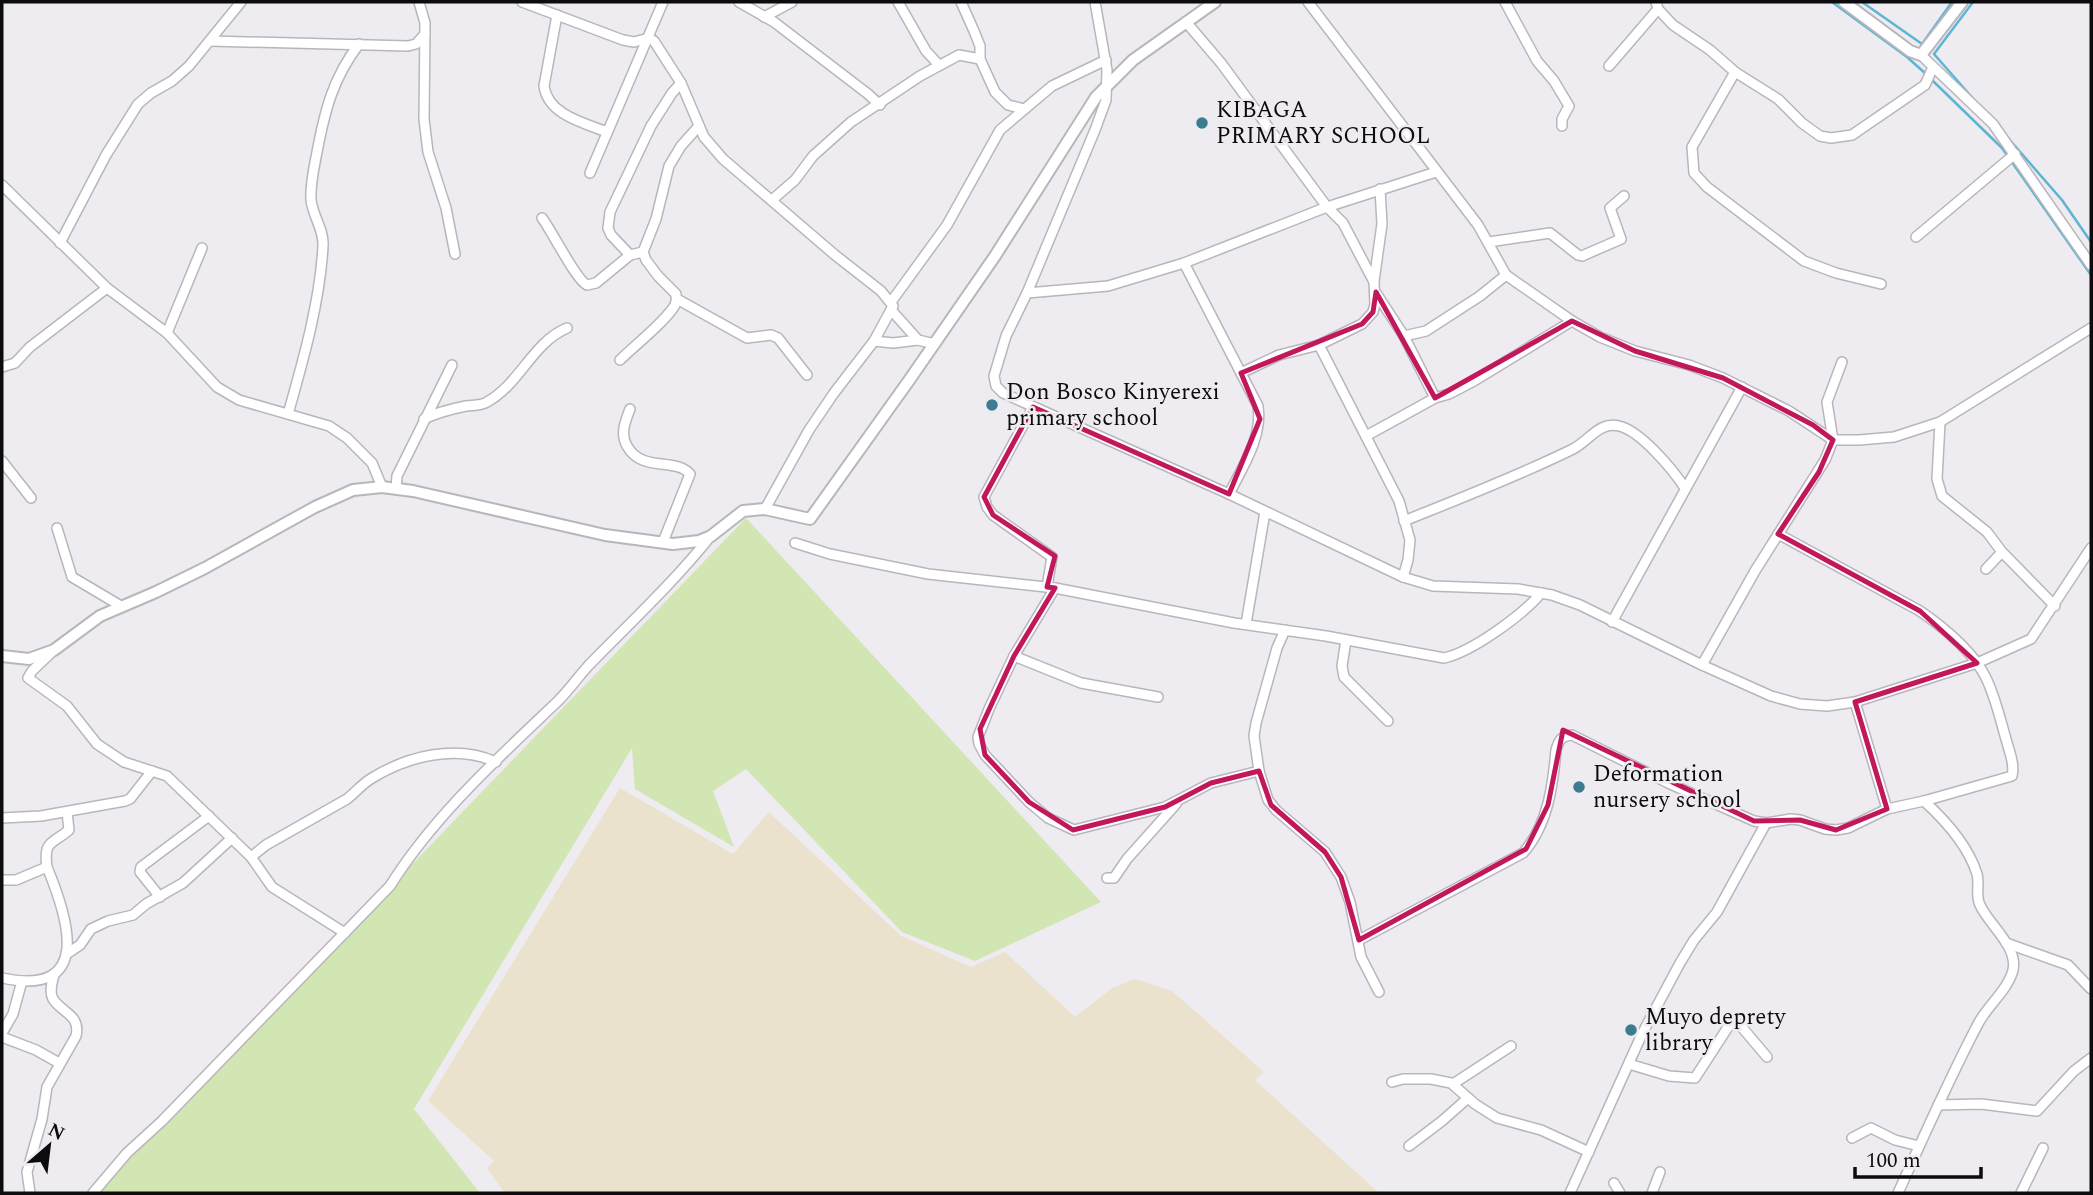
<svg xmlns="http://www.w3.org/2000/svg" width="2093" height="1195" font-family="Spectral,serif">
	<rect width="100%" height="100%" fill="#eeebf1"/>
	<!-- industrial -->
	<path fill="#ebe2cd" d="M620 788 733 854 769 812 901 936 971 967 1005 952 1075 1017 1112 988 1135 979 1172 991 1264 1072 1255 1080 1379 1193H505L487 1168 494 1161 428 1101Z"/>
	<!-- green -->
	<path fill="#d1e6b3" d="M746 518 1101 902 975 961 902 932 746 769 713 791 734 847 635 789 632 748 414 1109 480 1193H95Z"/>
	<g fill="none" stroke-linecap="round" stroke-linejoin="round">
		<!-- stream -->
		<g stroke="#5cb5d3" stroke-width="2.5">
			<path d="M1832 2 1907 57 1926 74"/>
			<path d="M1862 2 1922 44 1952 2"/>
			<path d="M1973 2 1934 54 1976 102"/>
			<path d="M1933 81 2002 148 2091 275"/>
			<path d="M2008 138 2062 200 2091 242"/>
		</g>
		<!-- minor casing -->
		<g stroke="#b9b6bb" stroke-width="12">
			<g id="minor">
				<path d="M419 2 425 23 424 119 428 152 446 208 455 254"/>
				<path d="M522 2 623 40 634 42 649 38 654 41 681 83 704 137 723 159 835 255 881 291 893 306 874 341 834 393 809 430 765 509"/>
				<path d="M739 2 774 22 868 94 880 105"/>
				<path d="M898 2 926 51 939 65"/>
				<path d="M961 2 974 31 980 46V59L995 92 1008 105 1024 109"/>
				<path d="M1095 2 1107 70 1106 100 1095 130 1027 293 1006 336 994 376 996 386 1003 393 1229 494 1403 577 1433 586 1518 589 1552 595 1580 605 1702 665 1771 696 1800 704 1827 706 1855 702 1977 663 2031 639 2091 548"/>
				<path d="M1308 2 1478 225 1506 275 1572 321 1600 337 1635 351 1689 365 1723 378 1789 411 1833 440H1859L1894 437 1940 422 2091 328"/>
				<path d="M1505 2 1537 61 1554 81 1569 106 1562 119V126"/>
				<path d="M1656 2 1658 9 1673 25 1710 50 1735 72 1778 99 1802 123 1820 136 1831 138 1852 135 1925 85 1933 67"/>
				<path d="M557 15 544 86C548 115 584 123 607 132"/>
				<path d="M764 17 792 2"/>
				<path d="M1186 22 1221 63 1327 207 1343 223 1374 282 1375 304 1373 312 1362 324 1319 345 1279 355 1241 373"/>
				<path d="M210 41 408 46 416 44 425 34"/>
				<path d="M1921 55 1993 124 2091 265"/>
				<path d="M1609 66 1658 9"/>
				<path d="M1735 72 1692 147 1694 173 1707 187 1804 261 1836 273 1881 284"/>
				<path d="M590 173 663 2"/>
				<path d="M2 185 107 288 167 333 217 387 239 400 329 426 347 438 372 463 382 487"/>
				<path d="M772 200 795 180 813 156 851 122 920 76 959 55 980 59"/>
				<path d="M542 218C552 231 576 280 587 285L596 283 630 255"/>
				<path d="M1916 237 2015 154"/>
				<path d="M1489 242 1550 233 1578 255 1582 256 1621 239 1610 208 1624 196"/>
				<path d="M60 243 106 155 138 104 151 93 172 81 189 66 241 2"/>
				<path d="M643 252 630 255 611 235 608 228 610 212 651 126 672 93 681 83"/>
				<path d="M1184 263 1258 406C1263 437 1242 468 1229 494"/>
				<path d="M1374 281 1382 224 1380 189"/>
				<path d="M1027 293 1108 286 1184 263 1327 207 1436 172"/>
				<path d="M1376 293 1404 336 1435 398"/>
				<path d="M677 299 747 338 771 335 778 338 807 375"/>
				<path d="M891 302 947 225 1000 130 1052 86 1106 60"/>
				<path d="M892 311 918 340 935 344"/>
				<path d="M167 333 202 248"/>
				<path d="M1404 336 1426 331 1480 296 1506 275"/>
				<path d="M874 341 893 343 918 340"/>
				<path d="M1319 345 1399 501 1410 540 1408 560 1403 577"/>
				<path d="M620 360C634 346 666 321 675 305 677 300 676 299 676 294L658 276 646 260 643 252 656 219 669 166 681 146 698 127"/>
				<path d="M2 367 15 363 30 347 107 288"/>
				<path d="M1033 407 984 497 987 507 993 515 1052 557 1047 587"/>
				<path d="M630 409C625 422 620 434 627 446 642 473 675 457 690 474L663 542"/>
				<path d="M288 414C303 361 320 302 323 246 324 229 313 217 311 200 310 184 314 168 317 152 325 110 333 78 359 44"/>
				<path d="M424 419C438 412 451 409 466 406 473 405 481 406 487 402 520 384 532 343 567 328"/>
				<path d="M1940 422 1937 479 1942 496 1987 532 2002 552 2055 606"/>
				<path d="M1366 436 1435 398 1449 394 1474 381 1572 321"/>
				<path d="M2 461 31 498"/>
				<path d="M396 489 397 476 452 365"/>
				<path d="M1404 521C1461 498 1518 476 1573 449 1589 441 1599 421 1619 426 1641 431 1673 470 1685 488"/>
				<path d="M57 528 72 577 121 606"/>
				<path d="M795 543 830 554 928 574 1055 588 1234 623 1326 636 1444 658C1472 652 1524 614 1541 593"/>
				<path d="M1986 569 2002 552"/>
				<path d="M1055 588 1014 656 989 709 978 737 979 744 985 755 1029 802 1048 818 1074 830 1165 807 1211 783 1259 771"/>
				<path d="M1612 622 1742 387"/>
				<path d="M1246 624 1265 512"/>
				<path d="M1285 630 1277 648 1256 723 1254 736 1259 771 1268 800 1276 810 1325 852 1341 877 1350 902 1361 957 1379 992"/>
				<path d="M1346 640 1342 666 1344 677 1388 721"/>
				<path d="M53 651 32 671 28 678 67 706 97 744 124 762 167 776 251 857 272 887 345 933"/>
				<path d="M1014 656 1081 683 1158 697"/>
				<path d="M1702 665 1755 571 1825 460 1833 440 1827 402 1842 362"/>
				<path d="M1855 702 1887 809"/>
				<path d="M2 818 41 816 125 801 130 799 152 771"/>
				<path d="M251 857 266 845 347 799C356 792 362 784 372 778 408 756 456 744 496 762"/>
				<path d="M1107 878H1114L1127 859 1176 804"/>
				<path d="M2 880H16L47 867C43 840 53 844 69 830L67 812"/>
				<path d="M160 897 140 872 141 867 209 816"/>
				<path d="M1359 940 1523 853C1548 825 1553 785 1556 750 1559 740 1561 736 1572 735L1668 783 1754 821 1766 823 1791 819 1800 820 1825 829 1836 830 1848 828 1887 809 1924 801 2012 776C2015 764 2009 751 2006 739 2000 719 1995 695 1985 676 1972 651 1943 627 1920 611L1778 534"/>
				<path d="M2006 943 2068 965 2091 989"/>
				<path d="M68 953 80 945 91 929 108 921 133 915 146 904 183 883 232 838"/>
				<path d="M2 978C93 997 69 920 47 867"/>
				<path d="M2 1033 13 1014 22 981"/>
				<path d="M2 1037 36 1050 59 1063"/>
				<path d="M1629 1064 1669 1076 1695 1078 1730 1024 1734 1023 1740 1025 1767 1057"/>
				<path d="M1392 1082 1403 1079H1431L1451 1083 1475 1104 1497 1118 1541 1130 1589 1152"/>
				<path d="M1453 1084 1511 1046"/>
				<path d="M1938 1105 1981 1104 2037 1111 2074 1071 2091 1058"/>
				<path d="M1852 1138 1871 1128 1895 1140 1919 1146"/>
				<path d="M1409 1146 1442 1121 1468 1098"/>
				<path d="M1614 1183 1620 1193"/>
				<path d="M30 1193 27 1172 42 1119 47 1087 76 1036C81 1015 62 1013 53 999 49 992 52 982 54 975"/>
				<path d="M93 1193 127 1153 162 1121 390 886C434 816 498 758 558 701 569 690 578 677 589 665 630 623 673 583 710 537"/>
				<path d="M1570 1193 1642 1034 1680 963 1694 940 1717 912 1766 823"/>
				<path d="M1652 1193 1660 1172"/>
				<path d="M1898 1193C1924 1136 1949 1079 1978 1024 1987 1006 2008 990 2013 970 2018 946 1989 925 1980 905 1975 895 1980 884 1977 874 1968 845 1946 821 1924 801"/>
				<path d="M2021 1193 2043 1148"/>
			</g>
		</g>
		<!-- tertiary casing -->
		<g stroke="#b9b6bb" stroke-width="14">
			<g id="tertiary">
				<path d="M1844 2 1910 51 1921 55 1962 2"/>
				<path d="M2 656 29 659 54 650 100 616 156 592 205 568 315 507 353 490 382 487 413 491 605 535 673 544 699 541 711 536 743 511 765 509 810 519 910 379 995 256 1096 97 1133 60 1215 2"/>
			</g>
		</g>
		<!-- minor -->
		<use href="#minor" stroke="#fff" stroke-width="9"/>
		<!-- tertiary -->
		<use href="#tertiary" stroke="#fff" stroke-width="10"/>
	</g>
	<!-- marked area -->
	<path fill="none" stroke="#c2185b" stroke-width="5" stroke-linejoin="round" d="M1376 292 1435 398 1572 321 1635 351 1723 378 1813 425 1833 440 1819 472 1778 534 1920 611 1977 663 1855 702 1887 809 1836 830 1800 820 1754 821 1563 730 1548 805 1526 849 1359 940 1341 877 1325 852 1271 805 1259 771 1211 783 1165 807 1073 830 1029 802 985 755 980 729 1014 656 1055 588 1047 587 1055 556 993 515 984 497 1033 407 1229 494 1260 419 1241 373 1362 324 1373 312Z"/>
	<!-- markers -->
	<g fill="#3c7c90" stroke="#eeebf1" stroke-width="2.5">
		<circle cx="1202" cy="123" r="7"/>
		<circle cx="992" cy="405" r="7"/>
		<circle cx="1579" cy="787" r="7"/>
		<circle cx="1631" cy="1030" r="7"/>
	</g>
	<g text-anchor="middle" dominant-baseline="central" stroke-width="5" stroke-linejoin="round" paint-order="stroke">
		<!-- poi labels -->
		<g font-size="23" fill="#0c0b0d" stroke="#eeebf1" text-anchor="start">
			<text x="1216" y="110">KIBAGA<tspan x="1216" dy="26">PRIMARY SCHOOL</tspan></text>
			<text x="1006" y="392">Don Bosco Kinyerexi<tspan x="1006" dy="26">primary school</tspan></text>
			<text x="1593" y="774">Deformation<tspan x="1593" dy="26">nursery school</tspan></text>
			<text x="1645" y="1017">Muyo deprety<tspan x="1645" dy="26">library</tspan></text>
		</g>
	</g>
	<!-- border -->
	<rect width="2093" height="1195" fill="none" stroke="#0c0b0d" stroke-width="7"/>
	<!-- north arrow -->
	<g transform="translate(49 1146) rotate(28)" stroke="#eeebf1" stroke-width="5" paint-order="stroke">
	<path d="M0-5L12 26L0 18L-12 26Z" fill="#0c0b0d"/>
	<text y="-10" font-size="19" font-weight="bold" text-anchor="middle" fill="#0c0b0d">N</text>
	</g>
	<!-- scale -->
	<path d="M1855 1167v10h126v-10" fill="none" stroke="#0c0b0d" stroke-width="3.5"/>
	<text x="1866" y="1167" font-size="21" fill="#0c0b0d" stroke="#eeebf1" stroke-width="5" paint-order="stroke">100 m</text>
</svg>
